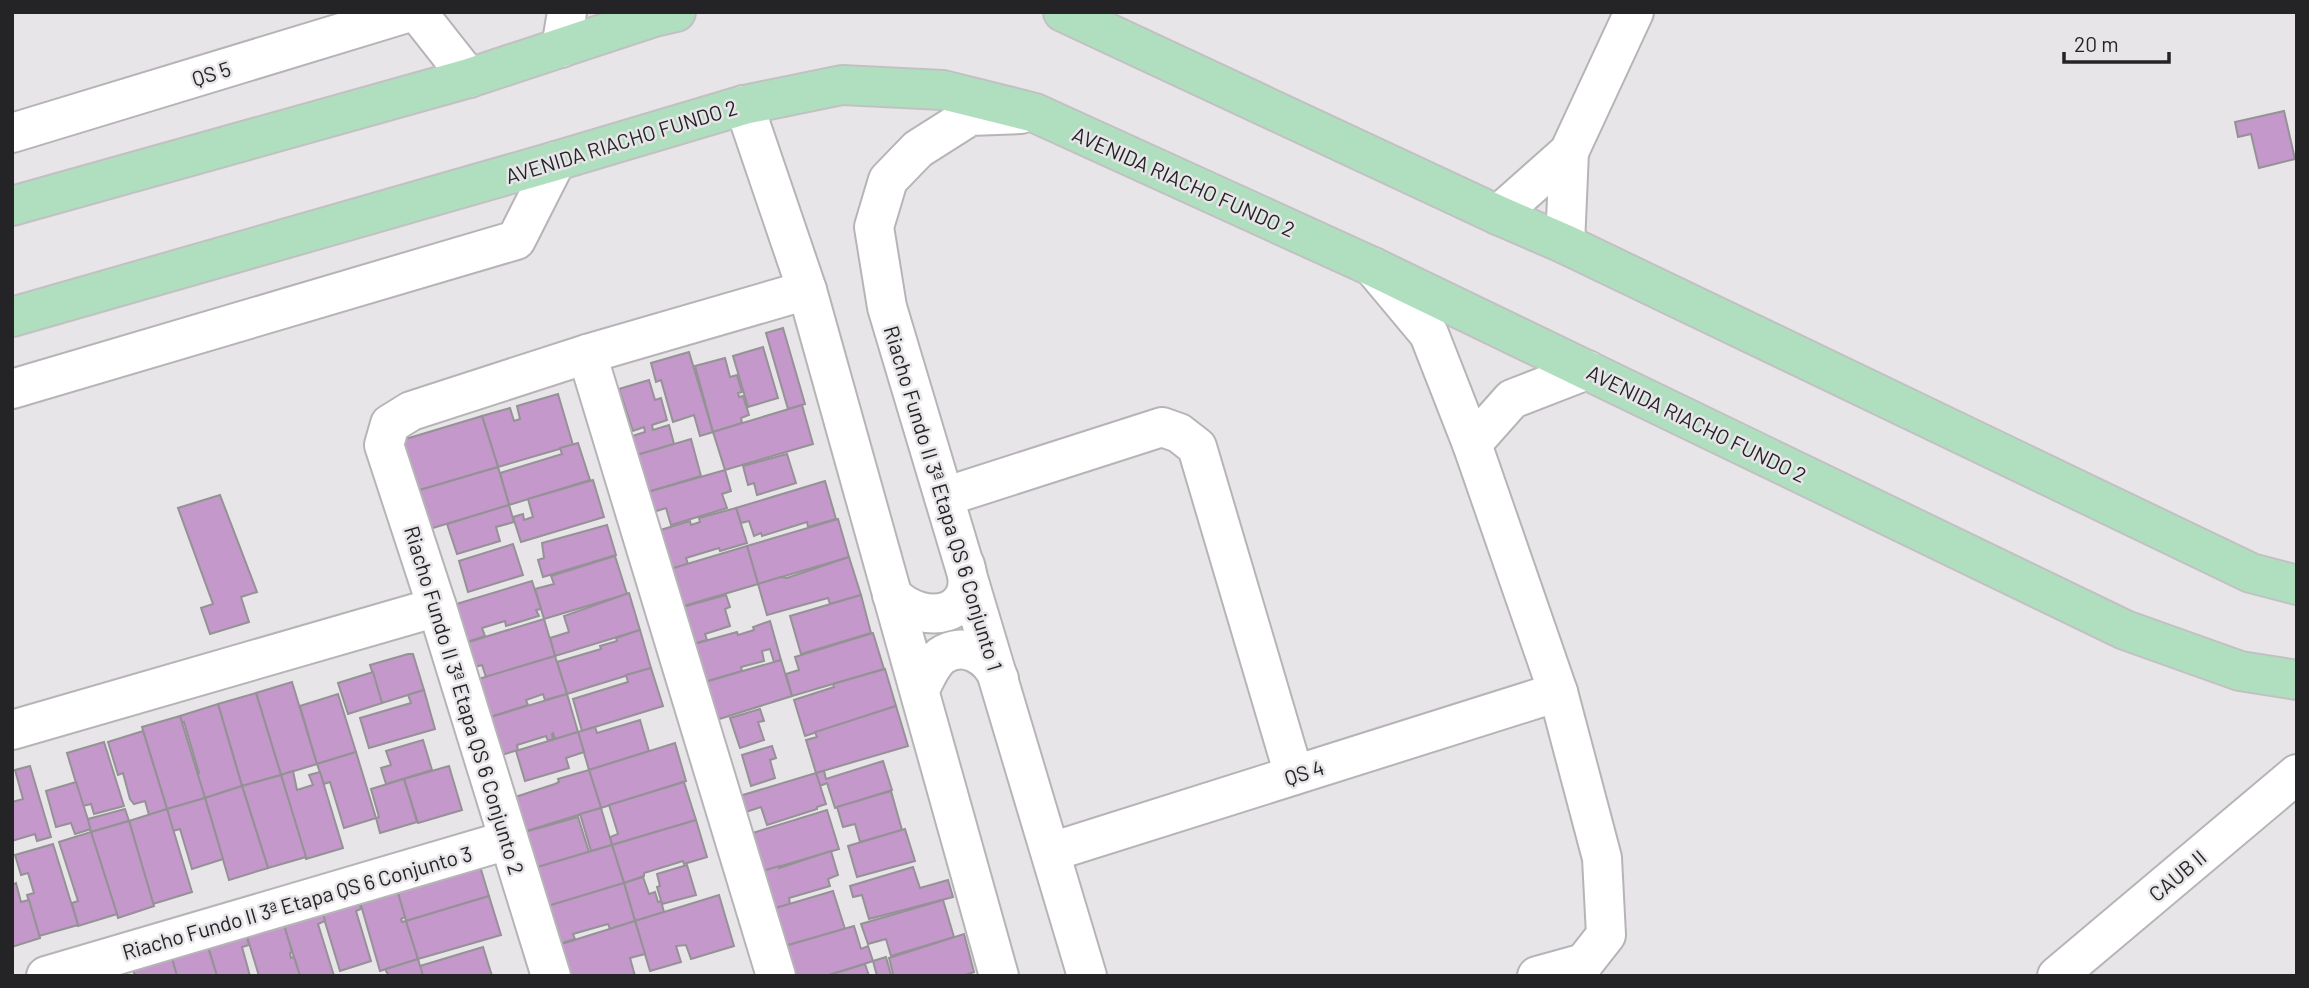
<svg xmlns="http://www.w3.org/2000/svg" width="2309" height="988" font-family="Barlow,sans-serif">
	<rect width="100%" height="100%" fill="#e8e5e9"/>
	<!-- building -->
	<g fill="#c498cb" stroke="#959296" stroke-width="2">
		<path d="M2284 111 2295 159 2259 168 2251 134 2238 137 2235 122Z"/>
		<path d="M783 328 805 404 788 409 766 333Z"/>
		<path d="M763 347 778 398 748 407 733 356Z"/>
		<path d="M689 352 713 432 700 436 694 415 673 422 661 380 656 382 651 363Z"/>
		<path d="M725 358 730 377 737 375 742 392 738 393 739 397 743 396 749 415 741 418 742 423 713 432 695 366Z"/>
		<path d="M649 380 655 400 661 398 667 420 652 425 653 430 669 425 674 444 631 457 626 438 645 432 644 427 633 431 619 389Z"/>
		<path d="M558 394 573 445 498 467 482 416 510 408 514 421 520 419 517 406Z"/>
		<path d="M802 405 813 444 725 470 713 432Z"/>
		<path d="M482 416 498 467 413 492 399 441Z"/>
		<path d="M691 439 701 476 641 494 630 457Z"/>
		<path d="M578 443 590 480 509 505 500 473 562 454 560 448Z"/>
		<path d="M787 454 796 483 757 495 754 483 748 485 743 466Z"/>
		<path d="M498 467 509 505 423 531 413 492Z"/>
		<path d="M725 470 731 491 722 494 727 508 671 525 666 508 650 513 641 494Z"/>
		<path d="M593 480 604 517 521 542 513 517 523 514 524 520 533 517 528 499Z"/>
		<path d="M825 481 836 519 808 527 807 522 762 536 761 533 754 536 749 521 741 523 736 508Z"/>
		<path d="M220 495 257 592 241 597 249 622 210 634 201 608 213 604 178 508Z"/>
		<path d="M509 505 514 522 496 527 500 541 457 554 447 524Z"/>
		<path d="M736 508 747 543 720 551 719 548 686 558 688 564 667 570 654 532 690 521 691 525 700 522 699 518Z"/>
		<path d="M838 519 849 557 758 584 747 546Z"/>
		<path d="M607 525 616 555 543 577 538 560 544 558 542 543Z"/>
		<path d="M513 544 523 575 468 592 459 561Z"/>
		<path d="M747 546 758 584 677 608 667 570Z"/>
		<path d="M615 556 627 594 544 619 535 589 554 584 551 576Z"/>
		<path d="M849 557 861 595 830 604 828 598 767 615 758 584 781 577 787 578Z"/>
		<path d="M532 581 541 609 536 610 539 616 506 626 505 621 482 628 485 636 461 644 450 606Z"/>
		<path d="M629 593 640 630 555 656 550 638 569 632 564 616Z"/>
		<path d="M726 595 730 607 725 609 730 626 705 634 707 640 686 646 675 609Z"/>
		<path d="M861 595 871 633 801 654 790 616Z"/>
		<path d="M544 619 555 656 486 677 482 665 471 668 462 644Z"/>
		<path d="M770 621 781 660 774 662 770 649 762 651 764 661 741 667 742 671 698 684 687 646 737 632 738 635 754 630 753 627Z"/>
		<path d="M640 630 651 668 567 694 557 662 601 649 600 646 617 641 616 638Z"/>
		<path d="M873 633 884 669 792 696 786 674 799 670 795 657Z"/>
		<path d="M408 654H413L424 690 382 703 370 665Z"/>
		<path d="M555 656 567 694 545 700 543 694 526 700 528 705 484 719 472 681Z"/>
		<path d="M781 660 792 696 710 722 698 684Z"/>
		<path d="M651 668 663 706 582 731 573 699 628 682 626 675Z"/>
		<path d="M885 669 896 706 805 736 794 700 834 687 833 684Z"/>
		<path d="M373 672 382 703 348 714 338 683Z"/>
		<path d="M292 682 317 764 281 775 256 693Z"/>
		<path d="M424 690 435 729 369 748 360 718 411 703 408 695Z"/>
		<path d="M256 693 281 775 242 786 218 704Z"/>
		<path d="M338 694 356 752 317 764 300 706Z"/>
		<path d="M567 694 578 732 555 739 553 733 552 734 553 739 548 741 546 736 517 745 518 750 495 757 484 719Z"/>
		<path d="M218 704 242 786 205 798 197 774 199 773 184 722 182 723 180 716Z"/>
		<path d="M896 706 908 746 816 773 806 740 817 737 815 732Z"/>
		<path d="M760 709 764 721 758 722 764 740 740 748 730 718Z"/>
		<path d="M180 716 205 798 167 809 142 727Z"/>
		<path d="M640 720 649 751 589 770 578 732 595 727 597 733Z"/>
		<path d="M143 731 167 809 149 815 145 801 134 804 130 799 123 773 118 775 108 742Z"/>
		<path d="M578 732 584 752 566 758 569 768 525 781 516 751Z"/>
		<path d="M423 740 432 770 386 784 381 768 391 765 386 751Z"/>
		<path d="M104 742 124 806 94 814 91 804 83 806 67 753Z"/>
		<path d="M675 743 686 781 601 808 589 770Z"/>
		<path d="M772 746 776 758 770 760 775 778 751 786 742 755Z"/>
		<path d="M356 752 376 818 344 828 330 782 324 784 317 764Z"/>
		<path d="M883 761 892 790 835 808 827 783 820 786 816 773 824 771 826 779Z"/>
		<path d="M30 766 51 837 37 841 35 834 12 841V802L23 799 15 770Z"/>
		<path d="M449 766 462 810 418 823 404 779Z"/>
		<path d="M589 770 601 808 520 833 509 799 555 784 559 782 558 779Z"/>
		<path d="M293 771 297 790 313 785 309 775 320 772 343 848 306 859 281 775Z"/>
		<path d="M816 773 826 804 817 807V809L767 825 761 807 737 815 733 798Z"/>
		<path d="M281 775 306 857 268 868 242 786Z"/>
		<path d="M404 779 417 822 380 833 376 818 379 817 371 789Z"/>
		<path d="M76 782 91 829 75 834 71 823 56 827 46 791Z"/>
		<path d="M684 782 696 820 612 845 610 837 618 834 609 805Z"/>
		<path d="M242 786 268 868 229 880 205 798Z"/>
		<path d="M891 791 902 830 860 842 855 824 843 827 837 807Z"/>
		<path d="M205 798 223 859 192 869 180 829 173 831 167 809Z"/>
		<path d="M601 808 612 845 591 851 580 814Z"/>
		<path d="M125 809 129 821 91 832 88 819Z"/>
		<path d="M167 809 192 892 153 904 129 821Z"/>
		<path d="M827 810 839 849 754 874 746 835Z"/>
		<path d="M578 817 589 852 531 869 518 834Z"/>
		<path d="M696 820 707 857 684 864 683 861 644 873V876L624 883 612 845Z"/>
		<path d="M129 821 154 906 118 918 91 832Z"/>
		<path d="M905 829 915 861 857 877 848 846Z"/>
		<path d="M91 832 117 914 78 926 72 903 78 901 59 842Z"/>
		<path d="M53 844 78 925 39 936 27 895 34 893 28 873 21 875 15 855Z"/>
		<path d="M612 845 624 883 540 909 531 869Z"/>
		<path d="M831 851 838 875 828 879 830 886 789 898 790 904 766 911 756 873 779 866V868Z"/>
		<path d="M476 853 489 896 406 921 393 876Z"/>
		<path d="M687 865 696 895 662 904 657 887 660 886 657 874Z"/>
		<path d="M913 867 920 888 948 880 953 897 869 919 862 895 853 897 850 886Z"/>
		<path d="M393 876 405 917 401 919 402 922 406 921 418 959 380 971 356 888Z"/>
		<path d="M643 877 649 894 655 892 658 902 661 901 664 912 635 921 624 883Z"/>
		<path d="M16 883 21 902 29 900 40 938 12 947V885Z"/>
		<path d="M624 883 635 921 610 929 608 924 573 934 575 939 553 946 541 908Z"/>
		<path d="M356 888 361 909 356 911 371 961 340 971 318 899Z"/>
		<path d="M833 891 845 929 778 948 769 910Z"/>
		<path d="M719 895 734 946 691 959 686 945 676 946 681 962 650 971 635 921Z"/>
		<path d="M489 896 501 935 418 959 406 921Z"/>
		<path d="M318 898 325 921 318 924 334 976H300L279 910Z"/>
		<path d="M943 900 954 937 891 956 886 939 868 944 861 924Z"/>
		<path d="M279 908 292 952 290 953 291 958 294 957 300 976H259L242 920Z"/>
		<path d="M242 920 249 945 242 947 250 976H217L203 931Z"/>
		<path d="M635 921 645 954 630 958 635 976H561L552 947Z"/>
		<path d="M854 926 861 949 868 946 873 961 826 976H787L778 948Z"/>
		<path d="M203 931 217 976H177L167 941Z"/>
		<path d="M964 934 974 972 963 976H877L873 961 886 957 891 975 893 974 889 958Z"/>
		<path d="M167 941 177 976H135L128 953Z"/>
		<path d="M483 947 492 976H423L420 966Z"/>
		<path d="M418 959 423 976H389L386 971V969Z"/>
		<path d="M865 964 869 976H826Z"/>
	</g>
	<g fill="none" stroke-linecap="round" stroke-linejoin="round">
		<!-- minor casing -->
		<g stroke="#b7b4b8" stroke-width="42">
			<g id="minor">
				<path d="M417 12 469 78"/>
				<path d="M561 48 567 12"/>
				<path d="M744 105 807 290 999 976"/>
				<path d="M1021 114 970 116 918 149 888 180 874 227 887 307 1087 976"/>
				<path d="M12 133 410 12"/>
				<path d="M1569 152 1634 12"/>
				<path d="M1498 215 1569 152 1565 244"/>
				<path d="M1373 267 1429 334 1472 444 1512 399 1587 370"/>
				<path d="M587 354 776 976"/>
				<path d="M12 389 516 240 556 161"/>
				<path d="M1472 444 1558 692 1602 858 1606 935 1584 963 1537 976"/>
				<path d="M944 497 1162 427 1179 433 1197 447 1294 775"/>
				<path d="M892 595C925 628 980 616 965 565"/>
				<path d="M920 689C926 678 931 664 941 656 964 640 990 656 999 679"/>
				<path d="M12 730 437 607"/>
				<path d="M1051 852 1558 692"/>
				<path d="M46 976 508 840"/>
				<path d="M551 976 437 607 384 445 390 424 411 411 587 354 807 290"/>
				<path d="M2057 976 2297 774"/>
			</g>
		</g>
		<!-- major casing -->
		<g stroke="#c2c1c2" stroke-width="42">
			<g id="major">
				<path d="M1063 12 1498 215 1565 244 2251 573 2297 585"/>
				<path d="M12 206 469 78 654 17 676 12"/>
				<path d="M12 317 556 161 744 105 842 85 943 90 1035 113 1373 267 2125 630 2240 671 2297 680"/>
			</g>
		</g>
		<!-- minor -->
		<use href="#minor" stroke="#fff" stroke-width="38"/>
		<!-- major -->
		<use href="#major" stroke="#b0dfc0" stroke-width="38"/>
	</g>
	<g text-anchor="middle" dominant-baseline="central" stroke-width="5" stroke-linejoin="round" paint-order="stroke">
		<!-- street labels -->
		<g font-size="21" fill="#242325" stroke="#e8e5e9">
			<text transform="translate(211 73) rotate(-17)">QS 5</text>
			<text transform="translate(621 141) rotate(-17)">AVENIDA RIACHO FUNDO 2</text>
			<text transform="translate(1184 181) rotate(24)">AVENIDA RIACHO FUNDO 2</text>
			<text transform="translate(1697 423) rotate(26)">AVENIDA RIACHO FUNDO 2</text>
			<text transform="translate(944 498) rotate(73)">Riacho Fundo II 3ª Etapa QS 6 Conjunto 1</text>
			<text transform="translate(465 700) rotate(73)">Riacho Fundo II 3ª Etapa QS 6 Conjunto 2</text>
			<text transform="translate(1304 772) rotate(-18)">QS 4</text>
			<text transform="translate(2177 875) rotate(-40)">CAUB II</text>
			<text transform="translate(297 902) rotate(-16)">Riacho Fundo II 3ª Etapa QS 6 Conjunto 3</text>
		</g>
	</g>
	<!-- border -->
	<rect width="2309" height="988" fill="none" stroke="#242325" stroke-width="28"/>
	<!-- scale -->
	<path d="M2064 52v10h105v-10" fill="none" stroke="#242325" stroke-width="3.5"/>
	<text x="2074" y="52" font-size="21" fill="#242325" stroke="#e8e5e9" stroke-width="5" paint-order="stroke">20 m</text>
</svg>
